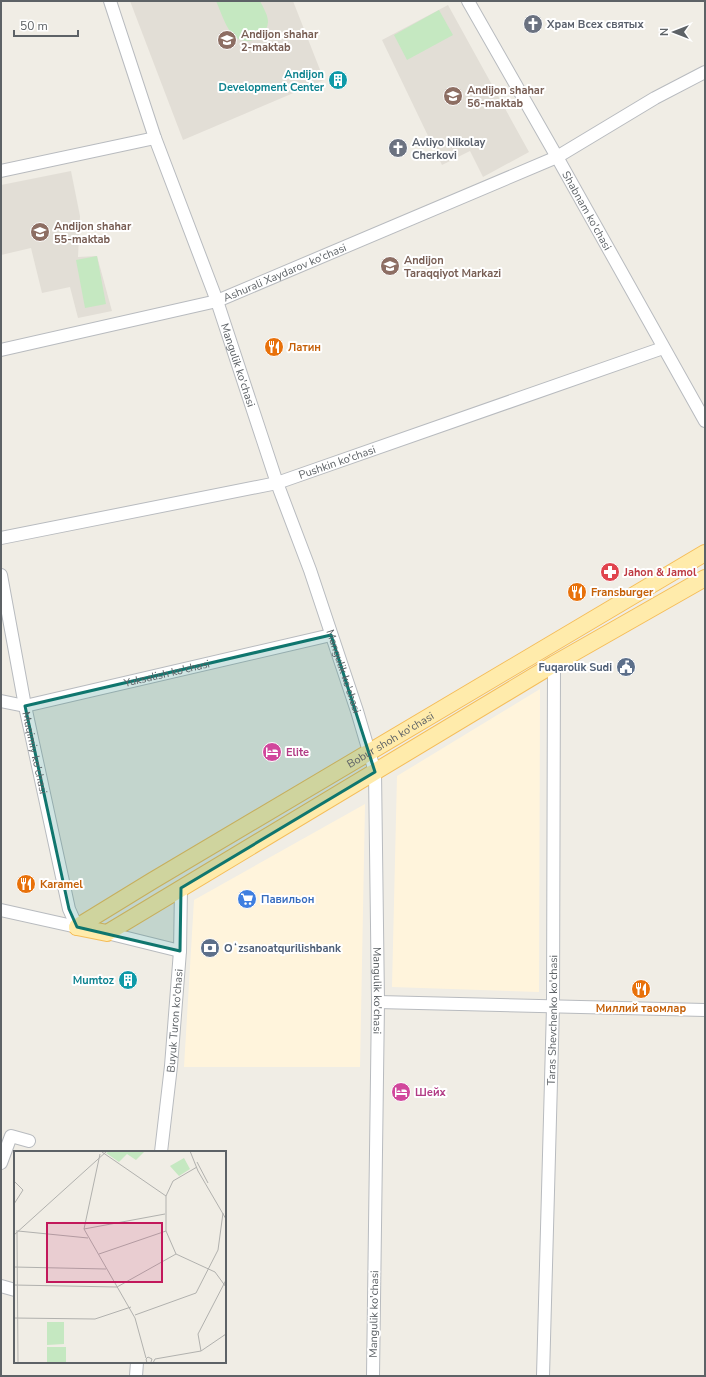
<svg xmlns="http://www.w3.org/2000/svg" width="706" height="1377" font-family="'Nunito Sans',sans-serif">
	<rect width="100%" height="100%" fill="#f0ede5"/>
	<!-- commercial -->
	<g fill="#fff4dc">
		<path d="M540 689 539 992 392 987 397 776Z"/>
		<path d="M365 804 360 1067H184L194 900Z"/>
	</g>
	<!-- education -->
	<g fill="#e2ded6">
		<path d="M130 1H293L324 80 183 140Z"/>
		<path d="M448 5 529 152 483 177 470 151 442 165 382 40Z"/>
		<path d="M71 171 80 216 78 257 97 256 112 311 78 318 70 287 42 293 31 248 1 255V185Z"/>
	</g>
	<!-- green -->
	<g fill="#c5e8c1">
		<path d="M216 1H260C263 7 268 15 268 22 267 38 245 48 233 35 225 26 221 12 216 1Z"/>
		<path d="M439 10 453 35 407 60 394 35Z"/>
		<path d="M97 256 106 304 85 308 76 260Z"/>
	</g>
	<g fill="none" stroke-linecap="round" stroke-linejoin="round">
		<!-- minor casing -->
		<g stroke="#b8bbbf" stroke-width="14">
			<g id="minor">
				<path id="s1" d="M110 1 155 138 217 301 277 483 310 570 357 711 375 772 378 1002 373 1376"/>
				<path id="s2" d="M468 1 557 157 705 421"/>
				<path d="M1 171 155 138"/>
				<path id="s3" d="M1 350 217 301 557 157 655 98 705 72"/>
				<path id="s4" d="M1 538 277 483 663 348"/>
				<path id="s5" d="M1 575 25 706 69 909 77 927"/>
				<path id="s6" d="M1 701 25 706 331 635"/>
				<path d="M1 910 77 927"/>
				<path d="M107 933 180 951"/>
				<path d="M378 1002 705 1010"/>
				<path id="s7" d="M161 1152 171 1066 180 951 181 888"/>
				<path d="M1 1163 11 1136 29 1141"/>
				<path d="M1 1286 15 1290"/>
				<path d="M136 1376 137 1362"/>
				<path id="s8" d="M543 1376 553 1007 554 664"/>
			</g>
		</g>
		<!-- major casing -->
		<g stroke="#f5bd59" stroke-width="18">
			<g id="major">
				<path id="s9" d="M77 927 152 881 705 553"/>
				<path d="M77 927 107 933 554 664 705 578"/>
			</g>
		</g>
		<!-- minor -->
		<use href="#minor" stroke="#fff" stroke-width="12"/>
		<!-- major -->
		<use href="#major" stroke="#ffebab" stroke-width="16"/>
	</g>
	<!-- marked area -->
	<path fill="#0f766e" fill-opacity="0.2" stroke="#0f766e" stroke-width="3" stroke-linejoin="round" d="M331 635 375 772 181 888 180 951 77 927 69 909 25 706Z"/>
	<!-- icons -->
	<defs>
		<g id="church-disc" transform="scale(1)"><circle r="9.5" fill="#6b7280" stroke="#fff"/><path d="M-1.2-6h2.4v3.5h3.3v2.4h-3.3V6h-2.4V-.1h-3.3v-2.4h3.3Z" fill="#fff"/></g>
		<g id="school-disc" transform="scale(1)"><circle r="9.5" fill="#8d6e63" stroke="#fff"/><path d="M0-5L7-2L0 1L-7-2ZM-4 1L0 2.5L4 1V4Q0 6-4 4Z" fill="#fff"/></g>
		<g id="building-disc" transform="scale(1)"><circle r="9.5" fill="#0f9aa8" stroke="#fff"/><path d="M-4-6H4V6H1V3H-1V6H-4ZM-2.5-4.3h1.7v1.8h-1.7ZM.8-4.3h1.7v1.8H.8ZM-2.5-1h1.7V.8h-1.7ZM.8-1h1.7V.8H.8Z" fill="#fff"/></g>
		<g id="restaurant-disc" transform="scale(1)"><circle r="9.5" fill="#e8710a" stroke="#fff"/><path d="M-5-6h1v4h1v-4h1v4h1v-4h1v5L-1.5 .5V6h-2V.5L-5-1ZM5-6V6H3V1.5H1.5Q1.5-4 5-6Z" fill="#fff"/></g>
		<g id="pharmacy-disc" transform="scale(1)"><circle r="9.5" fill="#e0444e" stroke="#fff"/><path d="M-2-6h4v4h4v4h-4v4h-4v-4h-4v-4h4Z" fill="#fff"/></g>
		<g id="civic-disc" transform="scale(1)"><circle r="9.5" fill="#5c6f8a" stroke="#fff"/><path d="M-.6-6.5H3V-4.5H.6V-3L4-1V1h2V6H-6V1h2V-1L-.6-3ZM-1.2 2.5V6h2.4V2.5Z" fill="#fff"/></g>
		<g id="hotel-disc" transform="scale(1)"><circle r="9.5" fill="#d1479c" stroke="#fff"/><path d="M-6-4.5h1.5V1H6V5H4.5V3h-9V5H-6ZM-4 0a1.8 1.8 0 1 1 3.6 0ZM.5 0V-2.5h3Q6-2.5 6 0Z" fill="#fff"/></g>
		<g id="supermarket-disc" transform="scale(1)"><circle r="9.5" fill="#3f7fe0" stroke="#fff"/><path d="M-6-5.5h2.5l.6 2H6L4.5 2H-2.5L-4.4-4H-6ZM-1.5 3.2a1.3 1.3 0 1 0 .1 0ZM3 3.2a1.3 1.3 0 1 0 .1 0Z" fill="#fff"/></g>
		<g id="bank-disc" transform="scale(1)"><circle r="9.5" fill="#5c6f8a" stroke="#fff"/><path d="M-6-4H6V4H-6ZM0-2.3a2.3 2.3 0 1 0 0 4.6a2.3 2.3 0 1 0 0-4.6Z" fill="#fff"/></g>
	</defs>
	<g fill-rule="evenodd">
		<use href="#church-disc" x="533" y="24"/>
		<use href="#school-disc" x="227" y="40"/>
		<use href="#building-disc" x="338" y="80"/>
		<use href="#school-disc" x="453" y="96"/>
		<use href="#church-disc" x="398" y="148"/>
		<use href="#school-disc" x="40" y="232"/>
		<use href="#school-disc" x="390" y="266"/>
		<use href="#restaurant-disc" x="274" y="347"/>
		<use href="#pharmacy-disc" x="610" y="572"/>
		<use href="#restaurant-disc" x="577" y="592"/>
		<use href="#civic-disc" x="626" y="667"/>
		<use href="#hotel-disc" x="272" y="752"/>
		<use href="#restaurant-disc" x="26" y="884"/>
		<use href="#supermarket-disc" x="247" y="899"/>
		<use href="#bank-disc" x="210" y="948"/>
		<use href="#building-disc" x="128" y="980"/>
		<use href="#restaurant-disc" x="641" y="989"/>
		<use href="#hotel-disc" x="401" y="1092"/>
	</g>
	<g text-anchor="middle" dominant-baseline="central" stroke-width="4" stroke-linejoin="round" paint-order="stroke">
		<!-- worship labels -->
		<g font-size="11" font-weight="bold" fill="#5b616d" stroke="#fff" text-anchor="start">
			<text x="547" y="24">Храм Всех святых</text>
			<text x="412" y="142">Avliyo Nikolay<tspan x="412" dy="13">Cherkovi</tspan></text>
		</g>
		<!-- education labels -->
		<g font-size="11" font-weight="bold" fill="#785e54" stroke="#fff" text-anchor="start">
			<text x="241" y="34">Andijon shahar<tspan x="241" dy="13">2-maktab</tspan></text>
			<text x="467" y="90">Andijon shahar<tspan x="467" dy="13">56-maktab</tspan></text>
			<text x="54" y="226">Andijon shahar<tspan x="54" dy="13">55-maktab</tspan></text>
			<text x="404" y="260">Andijon<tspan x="404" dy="13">Taraqqiyot Markazi</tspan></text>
		</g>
		<!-- culture labels -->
		<g font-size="11" font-weight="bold" fill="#0d838f" stroke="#fff" text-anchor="end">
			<text x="324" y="74">Andijon<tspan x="324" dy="13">Development Center</tspan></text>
			<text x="114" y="980">Mumtoz</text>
		</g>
		<!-- street labels -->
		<g font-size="11" fill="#5d6266" stroke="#fff">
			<text stroke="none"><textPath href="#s2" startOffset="241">Shabnam ko'chasi</textPath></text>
			<text stroke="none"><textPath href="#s3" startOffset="295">Ashurali Xaydarov ko'chasi</textPath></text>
			<text stroke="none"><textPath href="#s1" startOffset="386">Mangulik ko'chasi</textPath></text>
			<text stroke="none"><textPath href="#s4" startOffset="345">Pushkin ko'chasi</textPath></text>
			<text stroke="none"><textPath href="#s1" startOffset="710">Mangulik ko'chasi</textPath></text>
			<text stroke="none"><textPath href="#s6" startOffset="170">Yuksalish ko'chasi</textPath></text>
			<text stroke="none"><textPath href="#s9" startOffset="365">Bobur shoh ko'chasi</textPath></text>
			<text stroke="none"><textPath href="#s5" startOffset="181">Muqimiy ko'chasi</textPath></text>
			<text stroke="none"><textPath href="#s1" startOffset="1034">Mangulik ko'chasi</textPath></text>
			<text stroke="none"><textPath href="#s7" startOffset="132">Buyuk Turon ko'chasi</textPath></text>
			<text stroke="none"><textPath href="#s8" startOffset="356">Taras Shevchenko ko'chasi</textPath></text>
			<text transform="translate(374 1314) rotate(-89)">Mangulik ko'chasi</text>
		</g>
		<!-- food labels -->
		<g font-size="11" font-weight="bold" fill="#c56008" stroke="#fff" text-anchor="start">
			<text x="288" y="347">Латин</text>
			<text x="591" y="592">Fransburger</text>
			<text x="40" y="884">Karamel</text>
			<text x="641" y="1008" text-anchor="middle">Миллий таомлар</text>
		</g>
		<!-- health labels -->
		<g font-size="11" font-weight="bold" fill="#be3a42" stroke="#fff" text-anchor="start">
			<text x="624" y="572">Jahon &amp; Jamol</text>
		</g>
		<!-- service labels -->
		<g font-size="11" font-weight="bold" fill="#4e5e75" stroke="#fff" text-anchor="end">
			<text x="612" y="667">Fuqarolik Sudi</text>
			<text x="224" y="948" text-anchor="start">Oʻzsanoatqurilishbank</text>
		</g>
		<!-- hotel labels -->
		<g font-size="11" font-weight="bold" fill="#b23c85" stroke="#fff" text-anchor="start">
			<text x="286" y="752">Elite</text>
			<text x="415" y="1092">Шейх</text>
		</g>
		<!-- shop labels -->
		<g font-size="11" font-weight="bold" fill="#366cbe" stroke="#fff" text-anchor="start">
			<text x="261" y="899">Павильон</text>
		</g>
	</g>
	<!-- overview -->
	<g transform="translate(14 1151)">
		<rect width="212" height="212" fill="#f0ede5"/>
		<path d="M96 0H130V1L122 9 113 3 105 11 92 2ZM170 7 176 18 165 25 156 15ZM33 171H50V193L33 194ZM33 196H52V212H33Z" fill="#c5e8c1"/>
		<path fill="none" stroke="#b1b1ae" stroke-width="1" d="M176 0 184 20 212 68M88 1 152 45M86 3 70 78 151 63M183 11 194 32M183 16 159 30 152 45V80L162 103 201 121 212 136M0 30 9 39 0 53M70 78 121 167 132 207M3 79 4 212M4 80 74 87M0 84 93 0M85 103 152 80M0 116 92 118M0 134 103 136 162 103M121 164 182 142 204 99 209 62M0 167 81 168 117 156M187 200 184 183 212 129M133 212 132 208 134 206 138 208 137 211M139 212 141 208 187 200 212 183"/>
		<path fill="#c2185b" fill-opacity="0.15" stroke="#c2185b" stroke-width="2" d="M33 72H148V131H33Z"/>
		<rect width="212" height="212" fill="none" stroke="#5d6266" stroke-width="2"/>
	</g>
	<!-- border -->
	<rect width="706" height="1377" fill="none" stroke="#5d6266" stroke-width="4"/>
	<!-- north arrow -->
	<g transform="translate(674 32) rotate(270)" stroke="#ffffff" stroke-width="3" paint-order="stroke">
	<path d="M0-3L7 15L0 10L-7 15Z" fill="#5d6266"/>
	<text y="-6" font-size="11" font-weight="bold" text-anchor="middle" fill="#5d6266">N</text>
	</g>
	<!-- scale -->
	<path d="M14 30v6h64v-6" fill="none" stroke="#5d6266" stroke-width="2"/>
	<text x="20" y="30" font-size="12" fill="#5d6266" stroke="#ffffff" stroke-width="3" paint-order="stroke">50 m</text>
</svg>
